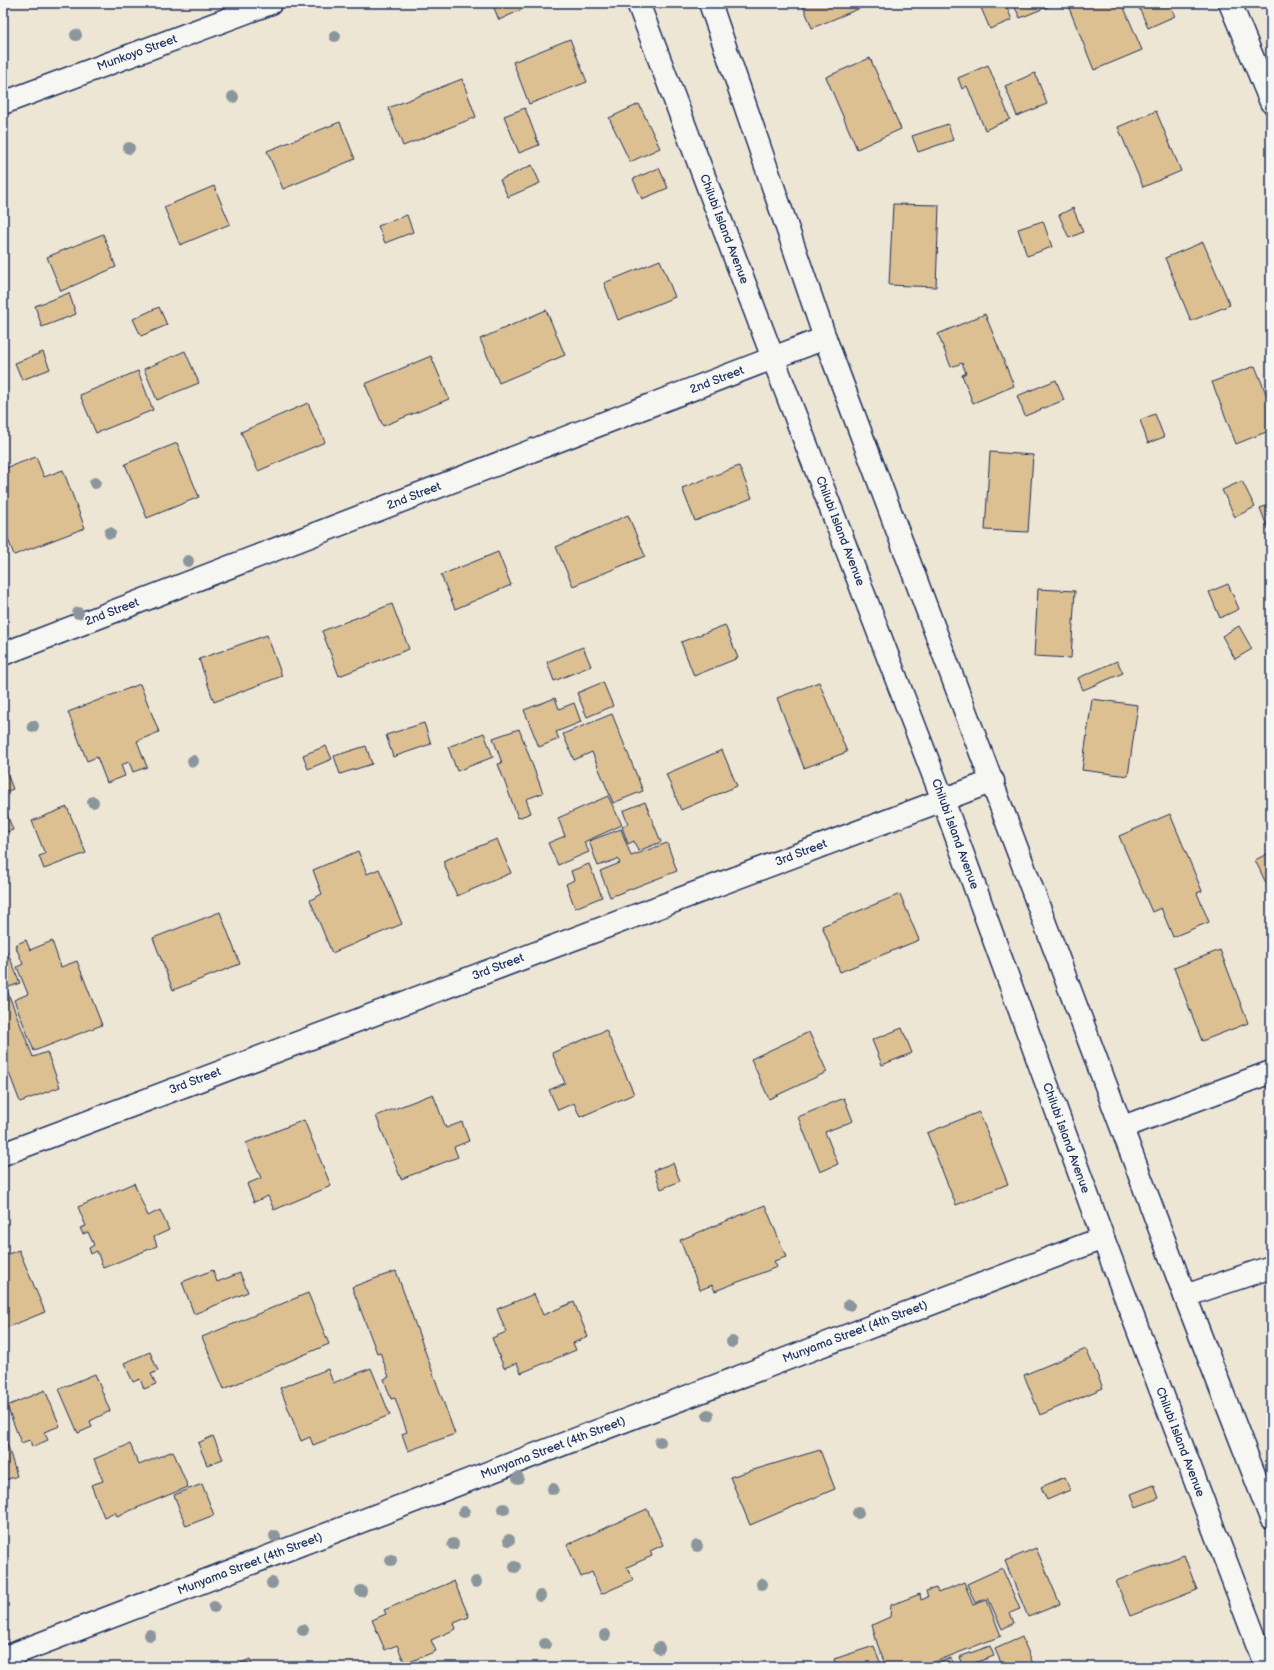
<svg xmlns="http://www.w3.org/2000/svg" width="1274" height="1670" font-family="'Balsamiq Sans',sans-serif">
	<rect width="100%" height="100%" fill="#eee6d5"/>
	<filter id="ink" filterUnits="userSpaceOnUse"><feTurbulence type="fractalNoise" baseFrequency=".025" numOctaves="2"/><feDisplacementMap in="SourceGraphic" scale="8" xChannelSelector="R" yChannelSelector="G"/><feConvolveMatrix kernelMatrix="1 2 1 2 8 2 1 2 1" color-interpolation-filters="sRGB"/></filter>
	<g filter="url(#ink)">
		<!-- building -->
		<g fill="#ddc092" stroke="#1b2f5e">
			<path d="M492 3H521L523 9 499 20Z"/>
			<path d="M802 3H861L863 7 812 28Z"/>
			<path d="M979 3H1005L1012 20 990 29Z"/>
			<path d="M1013 3H1057L1020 18Z"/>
			<path d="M1067 3H1122L1142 50 1094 70Z"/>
			<path d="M1137 3H1169L1175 16 1148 28Z"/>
			<path d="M570 39 587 82 529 104 513 62Z"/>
			<path d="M870 58 901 129 857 149 826 77Z"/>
			<path d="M988 65 1010 119 985 130 967 86 962 89 958 78Z"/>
			<path d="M1035 73 1047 104 1017 116 1005 86Z"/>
			<path d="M462 79 476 117 403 146 388 108Z"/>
			<path d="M639 104 660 148 630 162 609 118Z"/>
			<path d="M525 108 539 145 519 153 504 116Z"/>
			<path d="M1156 111 1181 171 1143 187 1118 127Z"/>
			<path d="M340 122 355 159 283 189 267 151Z"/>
			<path d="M948 124 953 140 918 152 912 136Z"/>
			<path d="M532 165 540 183 508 197 500 180Z"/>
			<path d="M659 168 668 188 642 199 633 179Z"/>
			<path d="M214 186 230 224 180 245 164 207Z"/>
			<path d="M893 204 939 205 936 287 889 285Z"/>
			<path d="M1073 208 1083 232 1069 238 1059 215Z"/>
			<path d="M407 215 413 232 385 243 378 226Z"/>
			<path d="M1043 221 1052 247 1027 256 1018 229Z"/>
			<path d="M103 234 116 267 61 291 47 257Z"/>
			<path d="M1203 242 1230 305 1191 321 1165 258Z"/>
			<path d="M660 260 675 297 618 320 604 283Z"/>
			<path d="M69 293 76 314 42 327 35 306Z"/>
			<path d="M159 307 167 325 141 336 133 319Z"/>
			<path d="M546 310 565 355 499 383 480 339Z"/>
			<path d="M985 314 1014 386 973 403 962 375 966 373 962 363 951 367 938 334Z"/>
			<path d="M185 351 199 383 157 400 144 369Z"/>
			<path d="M43 352 50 369 22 380 15 363Z"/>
			<path d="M431 356 449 399 383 426 365 384Z"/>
			<path d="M1255 366 1271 406V430L1236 444 1212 382Z"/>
			<path d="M138 371 153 410 96 433 80 395Z"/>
			<path d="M1056 380 1064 400 1025 416 1017 396Z"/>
			<path d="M308 403 325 442 258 471 241 432Z"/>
			<path d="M1155 414 1164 437 1148 443 1140 420Z"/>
			<path d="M177 443 199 497 147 518 125 464Z"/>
			<path d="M990 452 1033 455 1028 532 985 530Z"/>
			<path d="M36 457 44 477 63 470 85 528 14 555 3 526V494L5 493 3 488V469Z"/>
			<path d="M739 466 752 498 695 521 682 488Z"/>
			<path d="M1242 481 1255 507 1235 517 1222 490Z"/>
			<path d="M1271 504V537L1260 508Z"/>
			<path d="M628 515 645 556 573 586 556 547Z"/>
			<path d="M498 552 511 585 455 609 441 575Z"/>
			<path d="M1228 584 1239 609 1220 618 1209 592Z"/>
			<path d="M1038 589 1075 591 1071 658 1034 656Z"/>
			<path d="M392 604 409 649 339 676 322 631Z"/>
			<path d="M725 625 738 658 694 676 681 642Z"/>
			<path d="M1239 626 1252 649 1235 659 1222 636Z"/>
			<path d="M267 635 282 676 214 702 199 659Z"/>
			<path d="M583 647 591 666 554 681 547 662Z"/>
			<path d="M1117 661 1123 673 1083 690 1078 678Z"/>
			<path d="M603 682 613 706 587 717 577 693Z"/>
			<path d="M819 682 847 752 804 768 777 698Z"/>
			<path d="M140 684 159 732 137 741 147 767 133 772 129 762 121 765 125 776 107 783 97 757 87 761 68 712Z"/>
			<path d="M555 698 559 709 574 703 581 722 556 732 559 739 539 747 524 710Z"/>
			<path d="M1092 699 1138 705 1128 776 1082 770Z"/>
			<path d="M612 714 643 791 613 803 592 752 574 760 563 734Z"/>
			<path d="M424 723 431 744 393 757 386 735Z"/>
			<path d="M519 729 543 793 526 799 531 813 518 818 498 764 502 763 493 738Z"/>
			<path d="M484 733 493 757 457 771 448 747Z"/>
			<path d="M326 746 332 759 308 769 303 755Z"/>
			<path d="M366 746 372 764 340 774 334 756Z"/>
			<path d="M722 750 737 786 681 810 666 774Z"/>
			<path d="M3 763 13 789 3 793Z"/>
			<path d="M608 796 622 825 584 842 589 852 558 865 548 843 565 836 558 818Z"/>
			<path d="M645 802 661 842 638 851 634 841 628 844 622 827 628 824 623 811Z"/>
			<path d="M3 804 13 830 3 833Z"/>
			<path d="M67 807 86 853 44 869 39 856 45 854 32 821Z"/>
			<path d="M1170 814 1202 891 1197 893 1209 922 1173 937 1161 908 1152 912 1119 836Z"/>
			<path d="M621 829 631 856 667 843 677 871 610 897 600 871 620 863 618 859 598 866 589 841Z"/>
			<path d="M497 839 511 873 457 896 443 861Z"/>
			<path d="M358 851 367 874 379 869 402 924 332 953 310 900 322 894 313 870Z"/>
			<path d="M1271 852V883L1267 885 1255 860Z"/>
			<path d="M589 864 602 897 575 908 566 884 574 880 571 871Z"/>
			<path d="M900 894 919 940 840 972 822 926Z"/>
			<path d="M220 912 240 964 173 990 153 938Z"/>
			<path d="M26 940 30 950 52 941 61 967 77 961 102 1025 34 1051 14 1000 28 994 17 967 23 964 15 945Z"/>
			<path d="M1220 950 1248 1023 1202 1041 1174 968Z"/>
			<path d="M8 953 20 983 6 988 33 1057 47 1052 60 1087 20 1102 3 1057V955Z"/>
			<path d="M902 1028 912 1053 882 1065 872 1040Z"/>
			<path d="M606 1030 634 1094 580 1117 574 1103 558 1110 549 1090 565 1083 552 1053Z"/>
			<path d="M809 1032 827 1072 769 1099 751 1059Z"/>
			<path d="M433 1094 446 1128 462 1122 469 1141 454 1147 458 1157 401 1179 376 1116Z"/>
			<path d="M844 1098 853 1121 825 1132 838 1164 820 1172 798 1117Z"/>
			<path d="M979 1112 1008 1184 956 1205 927 1133Z"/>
			<path d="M304 1120 331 1186 274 1210 268 1196 254 1202 247 1184 261 1178 246 1143Z"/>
			<path d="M673 1163 680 1181 661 1189 654 1170Z"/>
			<path d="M134 1183 148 1216 160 1210 169 1230 154 1237 157 1246 103 1268 97 1251 91 1254 89 1248 94 1245 88 1232 83 1234 80 1228 86 1226 78 1207Z"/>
			<path d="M765 1205 786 1257 774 1261 777 1267 715 1291 712 1285 700 1290 680 1240Z"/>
			<path d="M19 1250 45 1312 3 1329V1256Z"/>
			<path d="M213 1270 217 1282 240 1273 248 1292 194 1314 182 1282Z"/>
			<path d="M396 1271 455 1434 408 1451 402 1434 407 1432 395 1398 391 1399 384 1379 389 1377 380 1352 377 1353 352 1287Z"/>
			<path d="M308 1293 329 1344 224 1389 202 1337Z"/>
			<path d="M534 1294 543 1315 574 1302 588 1337 573 1343 576 1350 521 1373 517 1363 504 1368 492 1338 506 1332 497 1309Z"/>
			<path d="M1086 1349 1103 1388 1040 1415 1024 1375Z"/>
			<path d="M150 1352 158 1371 151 1374 156 1384 144 1389 140 1379 133 1382 124 1363Z"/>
			<path d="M371 1368 390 1415 313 1445 310 1437 301 1441 280 1388 328 1369 333 1383Z"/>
			<path d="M95 1374 110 1411 90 1421 92 1427 78 1433 59 1389Z"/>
			<path d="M45 1390 60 1426 44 1432 48 1440 32 1447 30 1440 21 1443 7 1406Z"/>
			<path d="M3 1430 17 1476 3 1481Z"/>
			<path d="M213 1436 223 1459 207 1465 198 1443Z"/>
			<path d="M130 1444 139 1465 173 1451 188 1487 117 1516 115 1512 104 1517 91 1485 103 1481 94 1459Z"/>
			<path d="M820 1450 835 1489 750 1525 730 1477Z"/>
			<path d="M1065 1477 1070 1490 1047 1500 1041 1487Z"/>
			<path d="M202 1484 214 1515 186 1526 174 1495Z"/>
			<path d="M1154 1485 1159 1498 1136 1507 1131 1494Z"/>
			<path d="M647 1509 663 1545 650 1551 652 1556 627 1567 633 1580 601 1594 592 1572 581 1577 567 1545Z"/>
			<path d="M1036 1548 1060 1604 1028 1617 1005 1561Z"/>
			<path d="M1184 1555 1197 1590 1130 1616 1116 1581Z"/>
			<path d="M1002 1568 1020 1609 1010 1613 1014 1623 1002 1629 988 1598 975 1603 967 1584Z"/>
			<path d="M454 1581 469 1617 454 1623 456 1629 431 1640 436 1651 405 1664 397 1645 385 1650 372 1620 386 1614 384 1610Z"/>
			<path d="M964 1582 973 1605 987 1600 1001 1636 922 1667H886L877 1643 872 1625 890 1617 891 1605 920 1594 921 1600 928 1597 926 1591 936 1588 938 1593Z"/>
			<path d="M1022 1637 1034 1666 1030 1667H1003L995 1649Z"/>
			<path d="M874 1646 882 1667H837L834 1659Z"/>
			<path d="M990 1646 994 1656 963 1667 959 1657Z"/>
			<path d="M951 1658 953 1667H928Z"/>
			<path d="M250 1659 253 1667H232Z"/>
		</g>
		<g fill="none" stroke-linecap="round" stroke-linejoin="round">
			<!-- minor casing -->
			<g stroke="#1b2f5e" stroke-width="25">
				<g id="minor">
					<path d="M1230 3 1271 102"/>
					<path d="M3 654 825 338"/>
					<path d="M1123 1127 1271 1072"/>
					<path d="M3 1154 993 781"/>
					<path d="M1185 1296 1271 1267"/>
					<path d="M3 1658 1103 1238"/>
				</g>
			</g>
			<!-- tertiary casing -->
			<g stroke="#1b2f5e" stroke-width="25">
				<g id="tertiary">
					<path d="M638 3 773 358 943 800 1103 1238 1266 1667"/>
					<path d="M710 3 825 338 1185 1296 1271 1518"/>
					<path d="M3 103 271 3"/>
				</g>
			</g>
			<!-- minor -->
			<use href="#minor" stroke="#f6f6f2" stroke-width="22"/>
			<!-- tertiary -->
			<use href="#tertiary" stroke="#f6f6f2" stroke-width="22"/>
		</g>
		<!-- trees -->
		<g fill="#8a969c">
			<circle cx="76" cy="35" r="6"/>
			<circle cx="335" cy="36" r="6"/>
			<circle cx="233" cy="97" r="6"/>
			<circle cx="129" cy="148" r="6"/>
			<circle cx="95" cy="483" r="6"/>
			<circle cx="110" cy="533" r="6"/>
			<circle cx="188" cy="561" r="6"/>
			<circle cx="78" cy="613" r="6"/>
			<circle cx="33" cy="726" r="6"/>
			<circle cx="193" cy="761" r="6"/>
			<circle cx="93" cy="802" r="6"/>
			<circle cx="849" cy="1305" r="6"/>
			<circle cx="732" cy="1342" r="6"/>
			<circle cx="708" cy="1415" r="6"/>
			<circle cx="660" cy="1442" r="6"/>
			<circle cx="518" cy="1478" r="6"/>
			<circle cx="553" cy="1489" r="6"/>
			<circle cx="504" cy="1509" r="6"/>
			<circle cx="464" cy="1512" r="6"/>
			<circle cx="858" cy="1513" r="6"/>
			<circle cx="275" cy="1536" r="6"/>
			<circle cx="509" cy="1540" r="6"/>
			<circle cx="453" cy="1544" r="6"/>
			<circle cx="697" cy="1546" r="6"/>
			<circle cx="391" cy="1560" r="6"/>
			<circle cx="515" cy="1567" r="6"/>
			<circle cx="476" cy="1582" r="6"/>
			<circle cx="272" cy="1583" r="6"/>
			<circle cx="762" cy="1584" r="6"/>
			<circle cx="361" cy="1591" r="6"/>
			<circle cx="540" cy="1596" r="6"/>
			<circle cx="214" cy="1607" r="6"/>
			<circle cx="303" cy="1630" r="6"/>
			<circle cx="150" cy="1635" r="6"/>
			<circle cx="605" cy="1635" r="6"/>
			<circle cx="545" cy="1644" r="6"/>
			<circle cx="659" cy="1648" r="6"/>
		</g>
	</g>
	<g text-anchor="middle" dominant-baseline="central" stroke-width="3" stroke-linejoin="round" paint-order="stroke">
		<!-- street labels -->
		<g font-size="12" fill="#1b2f5e" stroke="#f6f6f2">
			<text transform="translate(137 53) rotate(-20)">Munkoyo Street</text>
			<text transform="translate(724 229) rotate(69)">Chilubi Island Avenue</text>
			<text transform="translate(717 380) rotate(-21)">2nd Street</text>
			<text transform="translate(414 496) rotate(-21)">2nd Street</text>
			<text transform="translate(840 531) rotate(69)">Chilubi Island Avenue</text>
			<text transform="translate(112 612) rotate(-21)">2nd Street</text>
			<text transform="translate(955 834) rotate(70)">Chilubi Island Avenue</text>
			<text transform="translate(801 853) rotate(-21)">3rd Street</text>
			<text transform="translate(498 967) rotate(-21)">3rd Street</text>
			<text transform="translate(195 1081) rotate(-21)">3rd Street</text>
			<text transform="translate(1066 1138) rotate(70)">Chilubi Island Avenue</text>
			<text transform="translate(855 1332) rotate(-21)">Munyama Street (4th Street)</text>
			<text transform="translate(1180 1442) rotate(69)">Chilubi Island Avenue</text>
			<text transform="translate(553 1448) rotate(-21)">Munyama Street (4th Street)</text>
			<text transform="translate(250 1564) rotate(-21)">Munyama Street (4th Street)</text>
		</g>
	</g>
	<!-- margin -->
	<rect width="1274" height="1670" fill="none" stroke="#f6f6f2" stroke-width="16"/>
	<rect x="8" y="8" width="1258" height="1654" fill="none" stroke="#1b2f5e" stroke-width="1.5" filter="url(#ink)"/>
</svg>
